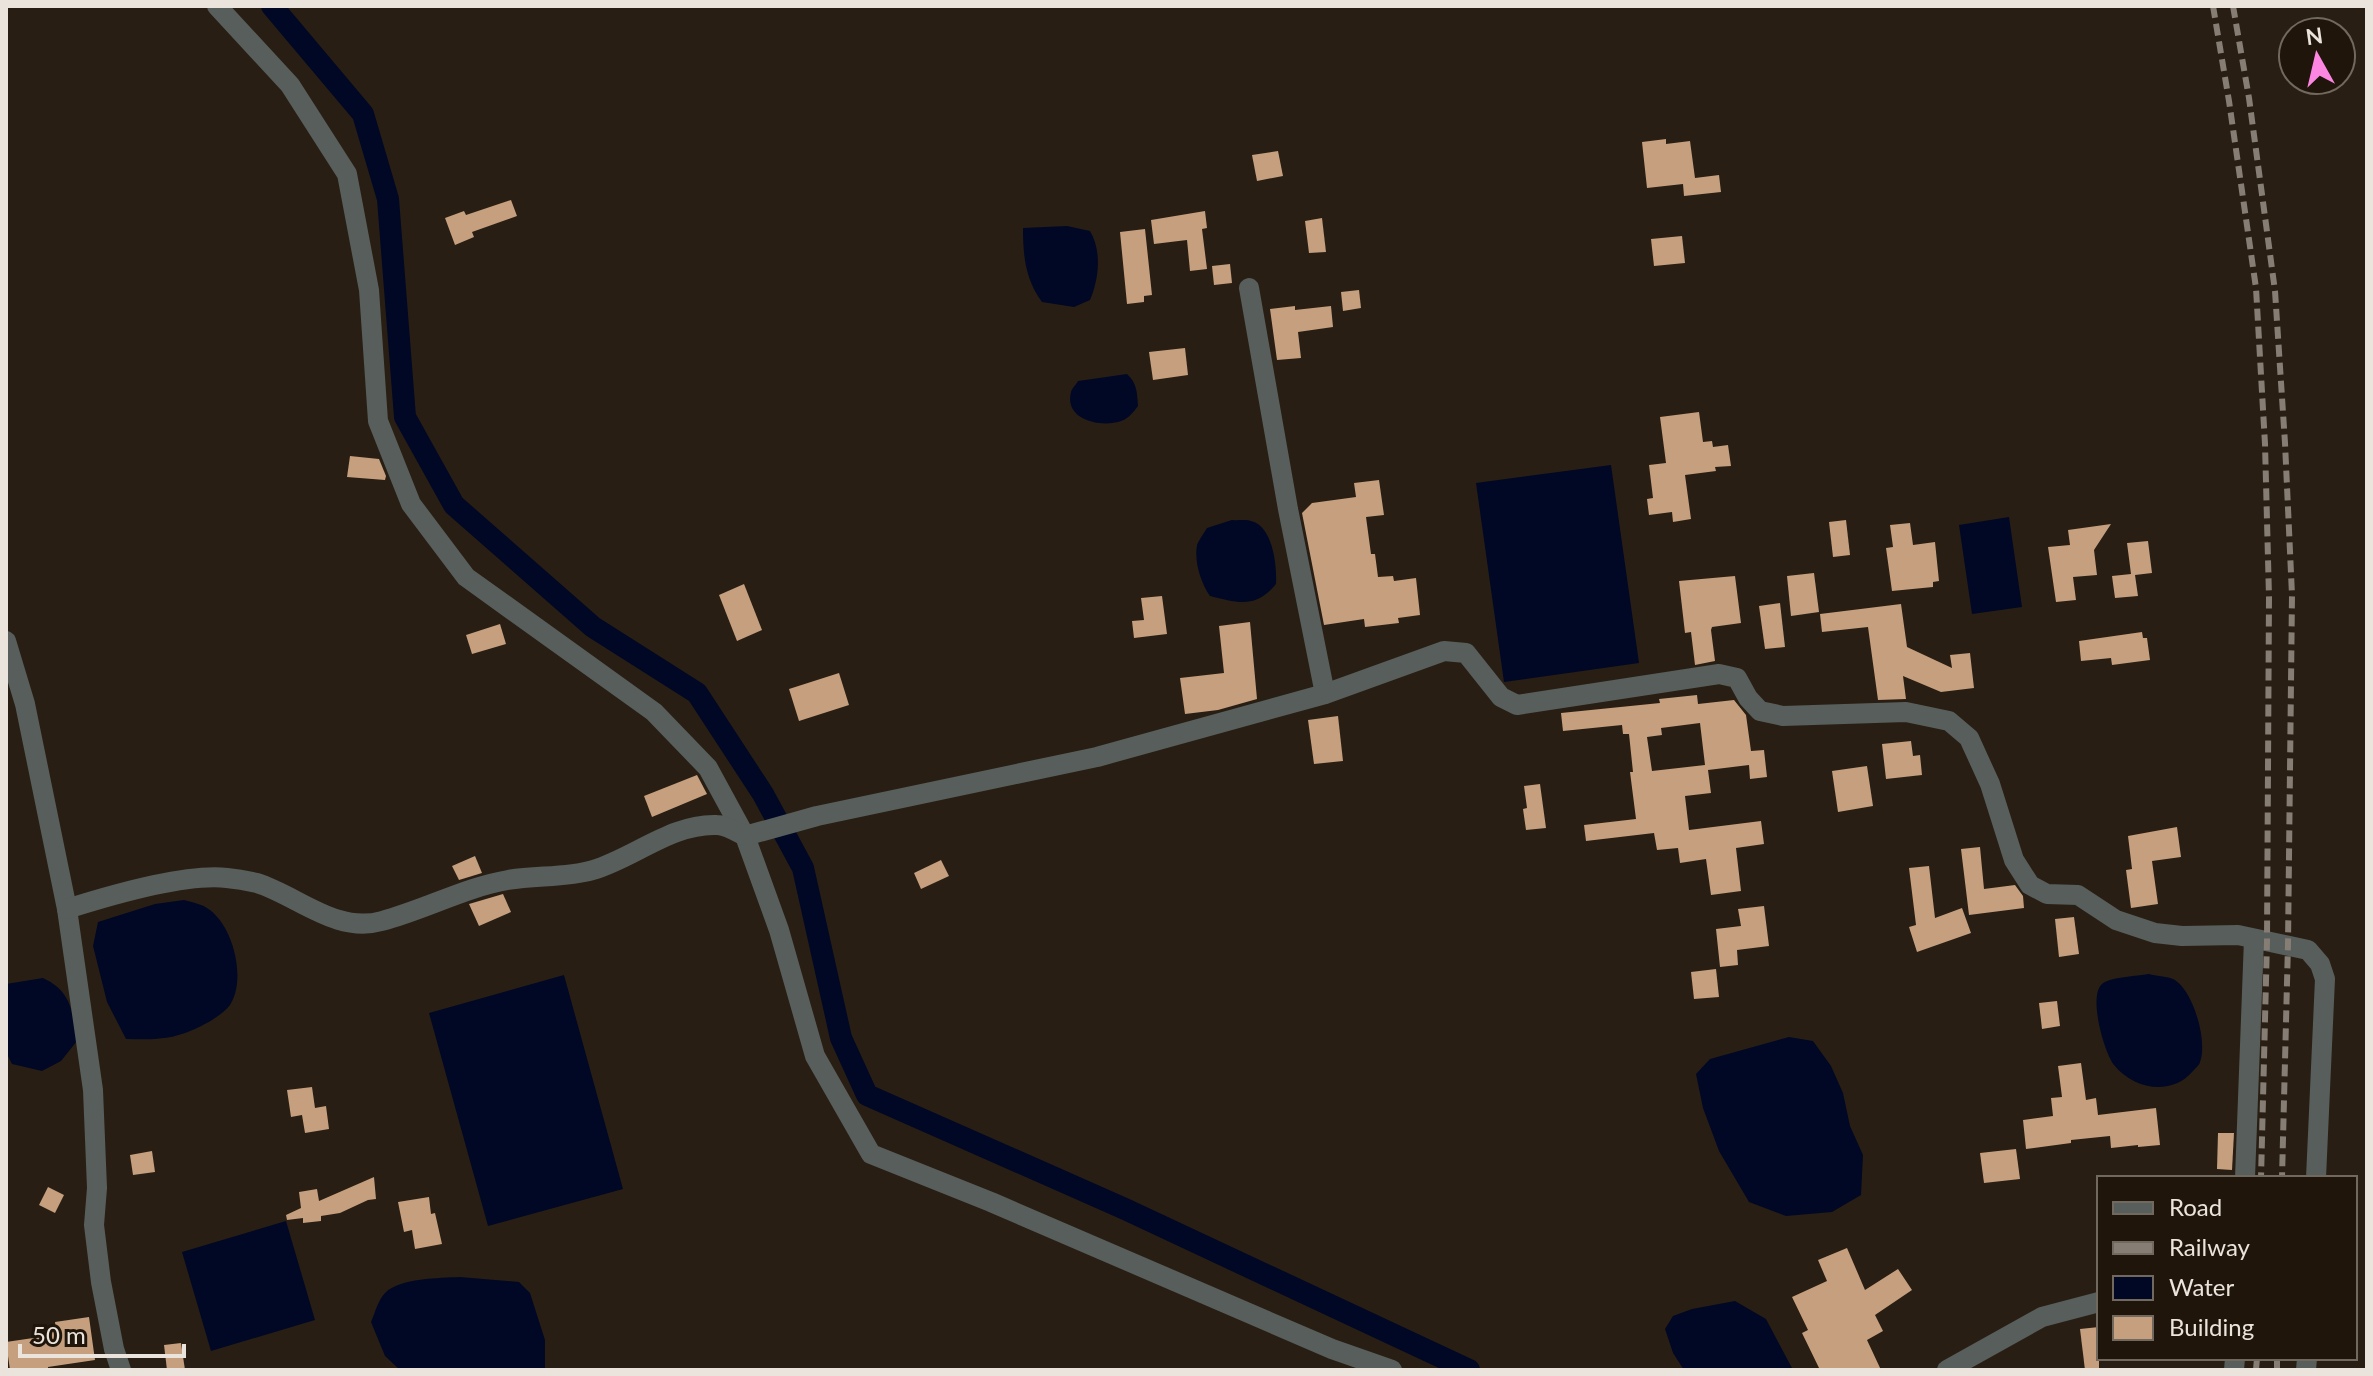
<svg xmlns="http://www.w3.org/2000/svg" width="2373" height="1376" font-family="Lato,sans-serif">
	<rect width="100%" height="100%" fill="#281e13"/>
	<!-- water -->
	<g fill="#010825">
		<path d="M1067 226 1090 231C1102 251 1099 279 1090 300L1074 307 1042 302C1025 279 1023 255 1023 228Z"/>
		<path d="M1127 374C1137 383 1137 392 1138 406 1133 413 1127 420 1118 422 1098 427 1064 419 1071 392 1072 388 1076 385 1078 381Z"/>
		<path d="M1611 465 1639 663 1504 682 1476 483Z"/>
		<path d="M2009 517 2022 607 1972 614 1959 525Z"/>
		<path d="M1232 520C1238 521 1246 519 1251 521 1273 526 1277 566 1276 584 1256 609 1238 603 1210 596 1201 583 1194 562 1197 545 1199 540 1204 533 1207 528Z"/>
		<path d="M184 900C191 902 201 904 207 908 233 924 247 979 230 1005 219 1020 182 1037 164 1038 152 1040 139 1039 126 1039L107 1002 93 946 98 922 155 904Z"/>
		<path d="M2149 974C2156 976 2166 976 2173 979 2193 989 2208 1041 2200 1062 2200 1064 2195 1069 2193 1071 2172 1096 2134 1090 2114 1065 2104 1052 2088 996 2102 984 2109 977 2138 976 2149 974Z"/>
		<path d="M564 975 623 1189 488 1226 429 1013Z"/>
		<path d="M43 978C73 992 72 1013 77 1041L61 1061 42 1071 12 1064 6 1052V984Z"/>
		<path d="M1789 1037 1813 1041 1831 1066 1843 1093 1850 1126 1863 1155 1861 1195 1832 1212 1786 1216 1749 1202 1719 1151 1703 1108 1696 1074 1710 1059Z"/>
		<path d="M286 1221 315 1320 211 1351 182 1252Z"/>
		<path d="M460 1277 519 1282 530 1293 545 1340V1368L543 1370H400L385 1356 371 1322C375 1313 378 1300 385 1293 400 1278 440 1278 460 1277Z"/>
		<path d="M1735 1301 1766 1319 1793 1370H1684L1673 1353 1665 1329 1673 1316 1692 1309Z"/>
	</g>
	<g fill="none" stroke-linecap="round" stroke-linejoin="round">
		<!-- canal -->
		<path stroke="#010825" stroke-width="22" d="M272 6 363 114 388 199 405 417 454 505 593 627 697 693 763 794 803 868 841 1038 867 1095 1125 1209 1469 1370"/>
	</g>
	<!-- building -->
	<g fill="#c59f7e" fill-rule="evenodd">
		<path d="M1666 139V144L1690 141 1695 178 1719 175 1721 192 1684 196 1683 184 1647 188 1642 142Z"/>
		<path d="M1278 151 1283 176 1257 181 1252 155Z"/>
		<path d="M511 200 517 216 472 232 474 237 455 245 445 218 464 211 466 215Z"/>
		<path d="M1205 211 1207 228 1202 229 1207 269 1190 271 1187 240 1154 244 1151 220Z"/>
		<path d="M1322 218 1326 252 1309 253 1305 221Z"/>
		<path d="M1145 229 1152 295 1144 296V302L1127 304 1120 232Z"/>
		<path d="M1682 236 1685 263 1654 266 1651 239Z"/>
		<path d="M1230 264 1232 283 1214 285 1212 266Z"/>
		<path d="M1359 290 1361 308 1343 311 1341 292Z"/>
		<path d="M1295 306V310L1331 306 1333 327 1298 332 1301 358 1277 360 1270 309Z"/>
		<path d="M1185 348 1188 375 1153 380 1149 352Z"/>
		<path d="M1699 412 1703 442 1712 441 1713 447 1728 445 1731 466 1715 467 1716 471 1685 475 1691 519 1673 522 1672 512 1649 515 1647 499 1653 498 1649 465 1666 463 1660 417Z"/>
		<path d="M350 456 379 459 386 476 385 480 347 477Z"/>
		<path d="M1379 480 1384 515 1366 517 1371 554H1375L1378 577 1393 576 1394 581 1416 578 1420 615 1398 618 1399 623 1365 627 1364 619 1324 625 1302 513 1312 503 1356 497 1354 483Z"/>
		<path d="M1846 520 1850 555 1833 557 1829 522Z"/>
		<path d="M1910 523 1913 545 1935 542 1939 581 1933 582V587L1892 591 1886 548 1893 547 1890 525Z"/>
		<path d="M2111 524 2094 550 2097 575 2073 577 2076 600 2056 602 2048 547 2070 545 2068 530Z"/>
		<path d="M2148 541 2152 573 2135 575 2138 596 2115 598 2112 576 2131 574 2127 543Z"/>
		<path d="M1814 573 1819 612 1791 616 1787 576Z"/>
		<path d="M1735 576 1741 623 1712 627 1711 630 1715 661 1695 665 1691 632 1685 633 1679 581Z"/>
		<path d="M744 584 762 630 737 641 719 595Z"/>
		<path d="M1162 596 1167 634 1134 638 1132 621 1144 620 1141 598Z"/>
		<path d="M1780 603 1785 647 1765 649 1759 606Z"/>
		<path d="M1901 604 1907 647 1952 668 1950 655 1970 653 1974 688 1941 692 1903 676 1906 699 1878 700 1868 627 1822 632 1820 614Z"/>
		<path d="M1250 622 1257 699 1218 710 1185 714 1180 678 1224 673 1219 626Z"/>
		<path d="M500 624 506 644 472 654 466 635Z"/>
		<path d="M2142 632 2143 638H2147L2150 660 2112 665 2111 658 2081 661 2079 641Z"/>
		<path d="M839 673 849 705 799 721 789 689Z"/>
		<path d="M1697 695 1698 704 1734 700 1746 715 1751 751 1764 750 1767 777 1750 779 1749 765 1708 770 1711 793 1685 796 1689 830 1761 821 1764 844 1736 848 1741 891 1711 895 1706 859 1680 863 1678 848 1657 850 1654 833 1586 841 1584 825 1636 819 1630 772H1633L1629 734H1623L1622 725 1563 731 1561 713 1660 703 1659 699ZM1700 723 1705 765 1652 771 1647 737 1662 735 1661 728Z"/>
		<path d="M1338 716 1343 761 1314 764 1308 720Z"/>
		<path d="M1911 741 1913 756 1920 755 1922 775 1886 779 1882 744Z"/>
		<path d="M1867 766 1873 806 1838 812 1832 771Z"/>
		<path d="M697 775 707 794 652 817 644 796Z"/>
		<path d="M1540 784 1546 828 1526 830 1523 809 1527 808 1524 786Z"/>
		<path d="M2177 827 2181 857 2152 861 2158 904 2131 908 2126 870 2132 869 2128 836Z"/>
		<path d="M1980 847 1984 889 2015 885 2023 896 2024 908 1969 915 1961 849Z"/>
		<path d="M475 856 482 873 459 880 452 866Z"/>
		<path d="M941 860 949 876 921 889 914 873Z"/>
		<path d="M1929 866 1935 918 1962 908 1971 933 1917 952 1909 927 1916 925 1909 868Z"/>
		<path d="M503 894 511 912 479 926 469 904Z"/>
		<path d="M1764 906 1769 946 1737 950 1738 965 1720 967 1716 929 1741 926 1738 909Z"/>
		<path d="M2074 917 2079 954 2059 957 2055 919Z"/>
		<path d="M1716 969 1719 997 1694 999 1691 972Z"/>
		<path d="M2057 1001 2060 1026 2042 1029 2039 1003Z"/>
		<path d="M2081 1063 2086 1100 2096 1098 2098 1115 2156 1108 2160 1145 2138 1147V1145L2111 1148 2110 1136 2071 1140V1143L2026 1149 2023 1120 2053 1116 2051 1098 2062 1097 2058 1066Z"/>
		<path d="M312 1087 315 1108 326 1106 329 1129 305 1133 302 1115 291 1117 287 1090Z"/>
		<path d="M2218 1133H2234L2232 1170 2217 1169Z"/>
		<path d="M2016 1149 2020 1179 1984 1183 1980 1153Z"/>
		<path d="M152 1151 155 1172 133 1175 130 1155Z"/>
		<path d="M374 1177 376 1199 368 1200 340 1213 321 1216V1221L303 1223V1218L287 1220 286 1215 301 1208 299 1192 317 1189 319 1201Z"/>
		<path d="M48 1187 64 1195 55 1213 39 1205Z"/>
		<path d="M429 1197 431 1214 435 1213 442 1244 415 1249 412 1230 404 1232 398 1202Z"/>
		<path d="M1847 1248 1865 1290 1898 1269 1912 1290 1875 1315 1883 1331 1867 1340 1881 1370H1820L1802 1333 1808 1330 1792 1297 1827 1281 1818 1260Z"/>
		<path d="M89 1317 95 1360 48 1367V1370H10L6 1342 40 1337 39 1332 56 1330 55 1322Z"/>
		<path d="M2099 1327V1370H2085L2080 1329Z"/>
		<path d="M181 1343 185 1370H167L164 1345Z"/>
	</g>
	<g fill="none" stroke-linecap="round" stroke-linejoin="round">
		<!-- minor -->
		<g stroke="#575e5b" stroke-width="20">
			<path d="M217 6 290 85 347 174 369 290 378 421 411 504 466 577 654 712 708 768 745 836 779 930 815 1056 871 1154 991 1202 1332 1349 1392 1370"/>
			<path d="M1249 288 1288 509 1325 694"/>
			<path d="M6 641 25 704 67 909 93 1090 97 1188 94 1225 101 1282 114 1349 121 1370"/>
			<path d="M67 909C108 896 185 873 227 878 237 879 248 881 257 883 298 896 336 934 382 921 424 910 466 887 508 880 536 875 566 878 593 870 634 858 672 823 717 825 726 825 737 832 745 836L817 816 1097 757 1325 694 1444 651 1466 653 1501 697 1517 705 1719 674 1737 678 1748 698 1760 711 1783 716 1906 712 1949 721 1969 738 1990 784 2014 860 2030 885 2047 894 2078 895 2116 920 2155 933 2182 936 2238 935 2308 950 2320 964 2325 979 2316 1178"/>
			<path d="M2245 1178 2254 939"/>
			<path d="M1947 1370 2042 1317 2099 1302"/>
			<path d="M2234 1370 2235 1358"/>
			<path d="M2306 1370 2307 1358"/>
		</g>
		<!-- rail -->
		<g stroke="#867d74" stroke-width="6" stroke-dasharray="12 6" stroke-linecap="butt">
			<path d="M2213 6 2229 101 2256 288 2265 444 2269 597 2267 941 2261 1178"/>
			<path d="M2233 6 2249 98 2275 291 2285 443 2292 595 2288 944 2282 1178"/>
			<path d="M2256 1370 2257 1358"/>
			<path d="M2277 1370V1358"/>
		</g>
	</g>
	<!-- border -->
	<rect width="2373" height="1376" fill="none" stroke="#ebe4dd" stroke-width="16"/>
	<!-- legend -->
	<rect x="2097" y="1176" width="260" height="184" fill="#1f150a" stroke="#71685e" stroke-width="2"/>
	<rect x="2113" y="1202" width="40" height="12" fill="#575e5b" stroke="#71685e" stroke-width="2"/>
	<text x="2169" y="1216" font-size="24" fill="#ebe4dd">Road</text>
	<rect x="2113" y="1242" width="40" height="12" fill="#867d74" stroke="#71685e" stroke-width="2"/>
	<text x="2169" y="1256" font-size="24" fill="#ebe4dd">Railway</text>
	<rect x="2113" y="1276" width="40" height="24" fill="#010825" stroke="#71685e" stroke-width="2"/>
	<text x="2169" y="1296" font-size="24" fill="#ebe4dd">Water</text>
	<rect x="2113" y="1316" width="40" height="24" fill="#c59f7e" stroke="#71685e" stroke-width="2"/>
	<text x="2169" y="1336" font-size="24" fill="#ebe4dd">Building</text>
	<!-- north arrow -->
	<g transform="translate(2317 56) rotate(352)"><circle r="38" fill="#1f150a" stroke="#71685e" stroke-width="2"/>
	<path d="M0-6L14 30L0 20L-14 30Z" fill="#fd86e2"/>
	<text y="-12" font-size="22" font-weight="bold" text-anchor="middle" fill="#ebe4dd">N</text>
	</g>
	<!-- scale -->
	<path d="M20 1344v12h164v-12" fill="none" stroke="#ebe4dd" stroke-width="4"/>
	<text x="32" y="1344" font-size="24" fill="#ebe4dd" stroke="#1f150a" stroke-width="6" paint-order="stroke">50 m</text>
</svg>
